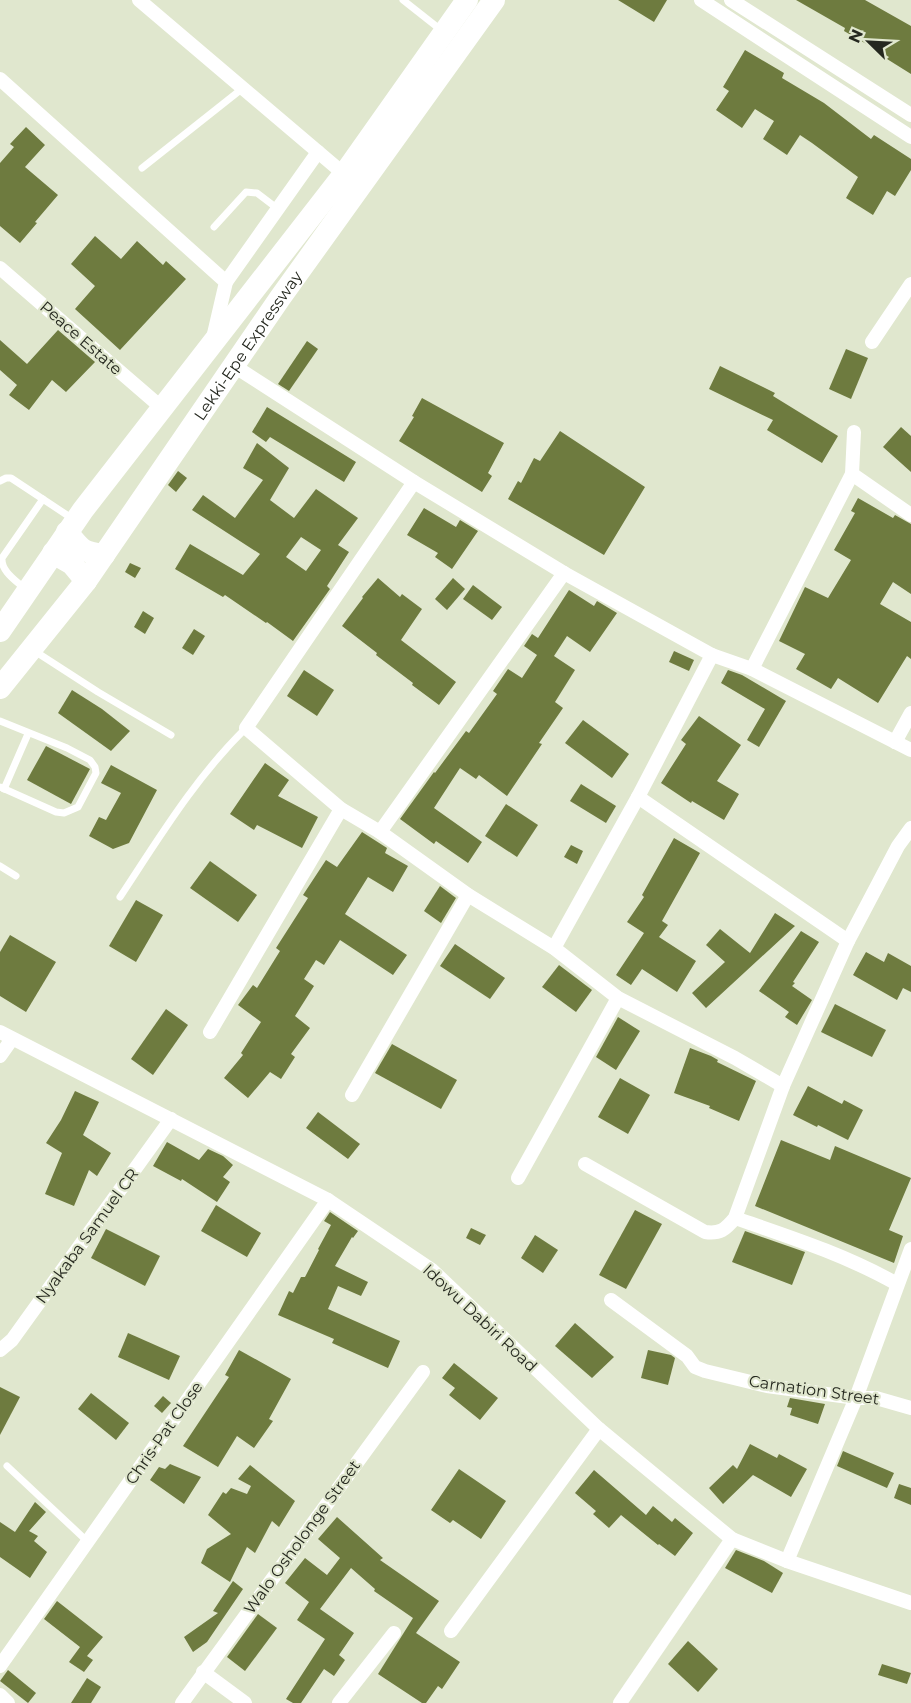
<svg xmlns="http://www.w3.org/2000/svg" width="911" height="1703" font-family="Montserrat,sans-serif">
	<rect width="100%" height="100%" fill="#e0e7ce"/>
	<!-- building -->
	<g fill="#6e7b3f" fill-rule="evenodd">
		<path d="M618 0H667L654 22Z"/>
		<path d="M796 0H865L911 26V74L887 59 889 57 844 31 845 28Z"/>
		<path d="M745 50 784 73 782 78 824 103 871 139 874 135 911 159V170L895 196 887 191 873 215 846 198 858 177 812 143 800 135 787 155 763 139 774 121 755 109 742 128 716 110 729 91 723 87Z"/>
		<path d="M26 127 45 145 25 167 58 195 35 222 37 223 20 243 0 226V163L14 147 10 144Z"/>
		<path d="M95 236 121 259 137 241 163 265 166 261 186 279 120 350 75 309 95 286 71 264Z"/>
		<path d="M58 330 95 362 66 392 52 380 29 410 9 395 17 385 0 370V340L27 364Z"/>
		<path d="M307 341 318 349 289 391 278 384Z"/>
		<path d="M846 349 868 358 851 399 829 389Z"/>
		<path d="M720 366 775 393 773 396 838 436 822 463 767 430 773 420 709 389Z"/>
		<path d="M422 398 504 443 488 473 492 476 482 492 399 441 414 417 412 416Z"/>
		<path d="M267 407 356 462 344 482 270 437 266 442 252 432Z"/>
		<path d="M901 427 911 436V472L883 447Z"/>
		<path d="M560 431 645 487 604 555 508 499 518 481 521 483 534 458 540 461Z"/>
		<path d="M257 443 289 468 270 500 294 518 316 489 358 518 338 545 349 552 327 586 330 589 293 641 267 622 266 623 225 595 223 597 175 569 190 544 243 575 260 554 192 510 203 495 235 518 263 480 243 468ZM301 537 321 550 306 571 286 557Z"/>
		<path d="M178 471 187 478 176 492 168 485Z"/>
		<path d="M858 498 893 518 895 515 911 524V594L893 582 880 604 911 622V659L907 656 878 703 838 678 831 689 796 669 805 654 779 641 805 587 828 598 851 560 834 550 855 513 851 511Z"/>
		<path d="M424 508 456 527 460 520 478 531 452 569 435 557 438 553 407 535Z"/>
		<path d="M130 563 141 568 135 578 125 572Z"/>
		<path d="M378 578 400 597 402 594 422 609 401 640 456 682 439 705 412 685 413 683 376 655 377 653 342 626 363 598 362 597Z"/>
		<path d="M453 578 465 589 447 610 435 599Z"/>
		<path d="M473 585 502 607 492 620 463 599Z"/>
		<path d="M569 590 594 606 597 601 617 613 590 652 567 636 554 656 575 670 555 702 563 708 539 743 542 744 507 796 479 775 476 779 460 768 434 808 482 842 468 863 436 841 434 844 400 819 434 772 435 773 466 731 469 733 497 694 493 691 508 669 522 678 537 655 524 646 532 634 538 638Z"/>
		<path d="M143 611 154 618 145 634 134 627Z"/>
		<path d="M194 629 205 636 193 655 182 648Z"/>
		<path d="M674 651 694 660 689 671 669 662Z"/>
		<path d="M304 670 334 690 317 716 287 696Z"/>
		<path d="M728 670 742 675 786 701 759 747 747 740 765 709 721 683Z"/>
		<path d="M72 690 102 709 130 731 111 751 58 713Z"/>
		<path d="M699 716 741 745 717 781 739 794 724 820 692 801 691 803 661 783 686 744 681 740Z"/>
		<path d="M583 720 629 754 612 778 565 743Z"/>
		<path d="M46 746 90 769 71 804 27 780Z"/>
		<path d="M265 763 289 780 278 796 318 817 302 848 257 825 254 830 230 814Z"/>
		<path d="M111 765 157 790 129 843 113 849 89 836 99 817 106 820 121 793 101 783Z"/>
		<path d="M581 784 616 806 606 823 570 801Z"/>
		<path d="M506 804 538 825 517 857 485 836Z"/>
		<path d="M362 832 387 848 385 853 408 866 393 892 368 877 345 914 407 955 393 975 340 940 324 965 316 960 304 979 314 986 295 1016 310 1028 291 1054 295 1057 281 1079 270 1072 248 1098 224 1078 243 1055 241 1053 261 1022 238 1005 253 985 257 988 280 951 276 948 308 898 303 895 326 860 337 867Z"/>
		<path d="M674 838 700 853 662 921 668 925 659 937 696 961 677 992 642 969 631 985 616 975 644 933 627 922 644 897 642 895Z"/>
		<path d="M571 845 583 851 577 864 564 857Z"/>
		<path d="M210 861 257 895 238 922 190 888Z"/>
		<path d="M440 886 456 898 441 923 424 911Z"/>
		<path d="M136 900 163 915 136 962 109 946Z"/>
		<path d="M775 913 795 926 706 1008 692 993 725 962 706 945 720 929 750 953Z"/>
		<path d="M801 931 819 942 793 982 795 983 792 986 812 1000 797 1025 785 1017 789 1012 759 991Z"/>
		<path d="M10 935 56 962 26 1012 0 996V952Z"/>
		<path d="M455 944 505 978 490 999 440 966Z"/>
		<path d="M866 952 884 962 888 953 911 966V992L903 988 897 1000 853 975Z"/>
		<path d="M559 965 592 990 576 1012 542 987Z"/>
		<path d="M835 1004 886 1030 872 1057 821 1032Z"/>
		<path d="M166 1009 188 1025 153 1075 131 1059Z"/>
		<path d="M618 1017 640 1031 616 1070 596 1057Z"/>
		<path d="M392 1044 457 1080 441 1109 375 1073Z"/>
		<path d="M690 1048 711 1056 718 1060 717 1062 756 1081 739 1121 709 1108 710 1106 674 1093Z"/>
		<path d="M620 1078 650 1095 628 1134 598 1117Z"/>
		<path d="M808 1086 842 1104 844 1100 863 1110 848 1140 818 1125 817 1127 793 1115Z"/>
		<path d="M75 1091 99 1102 83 1135 111 1153 97 1176 89 1170 74 1206 45 1194 62 1153 46 1143 61 1120Z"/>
		<path d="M318 1112 360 1144 348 1159 306 1128Z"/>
		<path d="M781 1140 830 1160 835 1146 911 1178 889 1230 903 1236 894 1263 755 1206Z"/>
		<path d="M167 1142 199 1160 208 1149 223 1156 233 1165 223 1177 230 1182 217 1202 182 1179 181 1181 153 1166Z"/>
		<path d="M216 1205 261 1233 247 1257 201 1231Z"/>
		<path d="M635 1210 662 1224 626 1289 599 1275Z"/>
		<path d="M330 1212 358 1231 353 1238 352 1237 335 1266 368 1282 361 1296 338 1286 328 1309 400 1341 388 1368 332 1343 334 1339 278 1315 289 1291 293 1293 301 1277H305L319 1250 318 1249 331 1225 324 1221Z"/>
		<path d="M471 1228 486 1235 480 1245 466 1238Z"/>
		<path d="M106 1229 160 1256 145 1286 91 1258Z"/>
		<path d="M745 1231 805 1252 792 1285 732 1262Z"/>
		<path d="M535 1235 558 1250 543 1273 521 1258Z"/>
		<path d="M575 1323 614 1357 592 1378 555 1346Z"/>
		<path d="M128 1333 180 1356 169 1380 118 1357Z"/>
		<path d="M239 1350 291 1379 269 1419 273 1421 254 1448 237 1436 218 1467 183 1446 229 1377 225 1375Z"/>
		<path d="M648 1350 671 1355 675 1358 668 1385 641 1378Z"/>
		<path d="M454 1363 498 1398 480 1420 449 1395 455 1388 442 1378Z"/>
		<path d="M0 1387 20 1397 0 1435Z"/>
		<path d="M91 1393 129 1423 116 1440 78 1409Z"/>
		<path d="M163 1396 171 1403 162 1413 154 1406Z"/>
		<path d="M790 1398 825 1404 818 1424 790 1415 792 1408 787 1407Z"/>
		<path d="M750 1444 777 1458 779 1454 807 1469 791 1497 753 1475 723 1504 709 1488 733 1465 737 1469Z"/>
		<path d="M843 1451 894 1473 887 1488 837 1466Z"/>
		<path d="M170 1464 201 1477 184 1504 150 1480 159 1467 165 1469Z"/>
		<path d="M250 1465 295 1501 279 1527 272 1521 255 1553 247 1547 230 1582 201 1563 207 1549 231 1534 208 1515 223 1492 226 1494 231 1488 247 1494 251 1486 238 1479Z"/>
		<path d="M459 1469 506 1501 481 1539 453 1520 450 1523 431 1510Z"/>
		<path d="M594 1470 646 1515 653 1506 672 1522 675 1518 693 1533 675 1556 659 1544 658 1545 621 1515 609 1528 593 1514 596 1511 575 1493Z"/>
		<path d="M899 1484 911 1488V1505L894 1498Z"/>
		<path d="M35 1502 46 1512 29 1531 38 1536 34 1541 47 1552 30 1578 0 1557V1522L15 1532Z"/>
		<path d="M337 1517 383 1558 380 1560 439 1601 416 1633 460 1662 442 1689 438 1686 426 1703H422L378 1674 413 1618 374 1591 375 1589 351 1568 320 1609 354 1633 339 1655 345 1660 334 1676 324 1669 301 1703H293L286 1699 325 1639 297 1620 309 1602 285 1583 305 1558 327 1575 340 1558 318 1539Z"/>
		<path d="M736 1550 764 1561 783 1573 772 1593 725 1568Z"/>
		<path d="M233 1581 243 1589 207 1642 193 1652 184 1637 218 1613 213 1611Z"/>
		<path d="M57 1601 103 1637 87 1656 93 1660 84 1672 69 1662 80 1647 44 1619Z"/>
		<path d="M258 1614 277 1628 245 1671 227 1657Z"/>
		<path d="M688 1641 718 1669 698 1692 668 1664Z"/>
		<path d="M882 1664 911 1673 907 1684 878 1675Z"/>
		<path d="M8 1670 36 1693 28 1703 0 1681Z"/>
		<path d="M87 1678 101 1687 91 1703H71Z"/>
	</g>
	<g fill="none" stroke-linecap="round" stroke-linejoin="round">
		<!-- service -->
		<g stroke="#fff" stroke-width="7">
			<path d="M403 0 441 30"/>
			<path d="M142 168 243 88"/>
			<path d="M214 227 246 192 257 193 278 209"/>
			<path d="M0 481 6 478H11L73 519"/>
			<path d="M24 588C15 580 1 571 2 558L43 499"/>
			<path d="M33 650 98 692 171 735"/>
			<path d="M0 721 67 748 90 760 95 767 96 773 78 807 64 813 56 812 0 787"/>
			<path d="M4 789 28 734"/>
			<path d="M0 866 16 876"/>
			<path d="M120 897C159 838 195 778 246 728"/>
			<path d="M7 1466 88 1542"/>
		</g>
		<!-- minor -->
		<g stroke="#fff" stroke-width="14">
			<path d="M139 0 344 174"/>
			<path d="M701 0 911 137"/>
			<path d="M731 0 911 115"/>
			<path d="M0 79 226 282 213 338"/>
			<path d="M0 268 162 408"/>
			<path d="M226 282 318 152"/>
			<path d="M872 342 911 284"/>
			<path d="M234 366 414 482 564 573 712 655 752 669 911 750"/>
			<path d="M852 474 911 515"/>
			<path d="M414 482 246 728 341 809 380 832 468 895 554 948 618 998 735 1058 783 1086"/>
			<path d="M752 669 852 474 854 432"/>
			<path d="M895 742 911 713"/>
			<path d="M638 797 848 941"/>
			<path d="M380 832 564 573"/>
			<path d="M554 948 638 797 712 655"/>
			<path d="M0 1032 328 1200 432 1270 599 1429 732 1539 787 1561 911 1603"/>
			<path d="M210 1032 341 809"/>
			<path d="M0 1056 12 1039"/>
			<path d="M352 1095 468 895"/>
			<path d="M585 1164 705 1232C720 1234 725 1230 735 1218L783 1086 848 941 898 846 911 828"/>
			<path d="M518 1178 618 998"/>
			<path d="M735 1218C790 1237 846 1255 897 1284"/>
			<path d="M611 1300 687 1356 695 1367 705 1371 767 1386 856 1398H876L911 1408"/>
			<path d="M0 1350 12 1340 171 1119"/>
			<path d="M787 1561 856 1398 911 1249"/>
			<path d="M451 1631 599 1429"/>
			<path d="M0 1666 328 1200"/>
			<path d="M203 1672 245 1703"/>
			<path d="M0 1695 8 1703"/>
			<path d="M182 1703 423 1372"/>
			<path d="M339 1703 394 1633"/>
			<path d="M620 1703 732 1539"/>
		</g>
		<!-- trunk -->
		<g stroke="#fff" stroke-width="22">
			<path d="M67 532C82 550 80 551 104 555"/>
			<path d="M53 553 72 564 86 581"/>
			<path d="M0 631 83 510 344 174 467 0"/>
			<path id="s1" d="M0 688 86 581 280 298 494 0"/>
		</g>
	</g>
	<g text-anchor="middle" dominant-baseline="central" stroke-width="4.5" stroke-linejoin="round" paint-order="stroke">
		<!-- street labels -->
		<g font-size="16" fill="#25281f" stroke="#e0e7ce">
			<text transform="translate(81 338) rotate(41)">Peace Estate</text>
			<text stroke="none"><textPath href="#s1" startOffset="423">Lekki-Epe Expressway</textPath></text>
			<text transform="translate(87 1236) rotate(-54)">Nyakaba Samuel CR</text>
			<text transform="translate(480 1318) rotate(43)">Idowu Dabiri Road</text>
			<text transform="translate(814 1390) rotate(8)">Carnation Street</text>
			<text transform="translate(164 1433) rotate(-55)">Chris-Pat Close</text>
			<text transform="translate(302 1537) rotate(-54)">Walo Osholonge Street</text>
		</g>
	</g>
	<!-- north arrow -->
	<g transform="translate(869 42) rotate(294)" stroke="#e0e7ce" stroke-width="4.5" paint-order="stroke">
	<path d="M0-4.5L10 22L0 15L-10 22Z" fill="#25281f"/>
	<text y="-9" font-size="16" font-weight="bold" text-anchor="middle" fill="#25281f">N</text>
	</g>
</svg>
